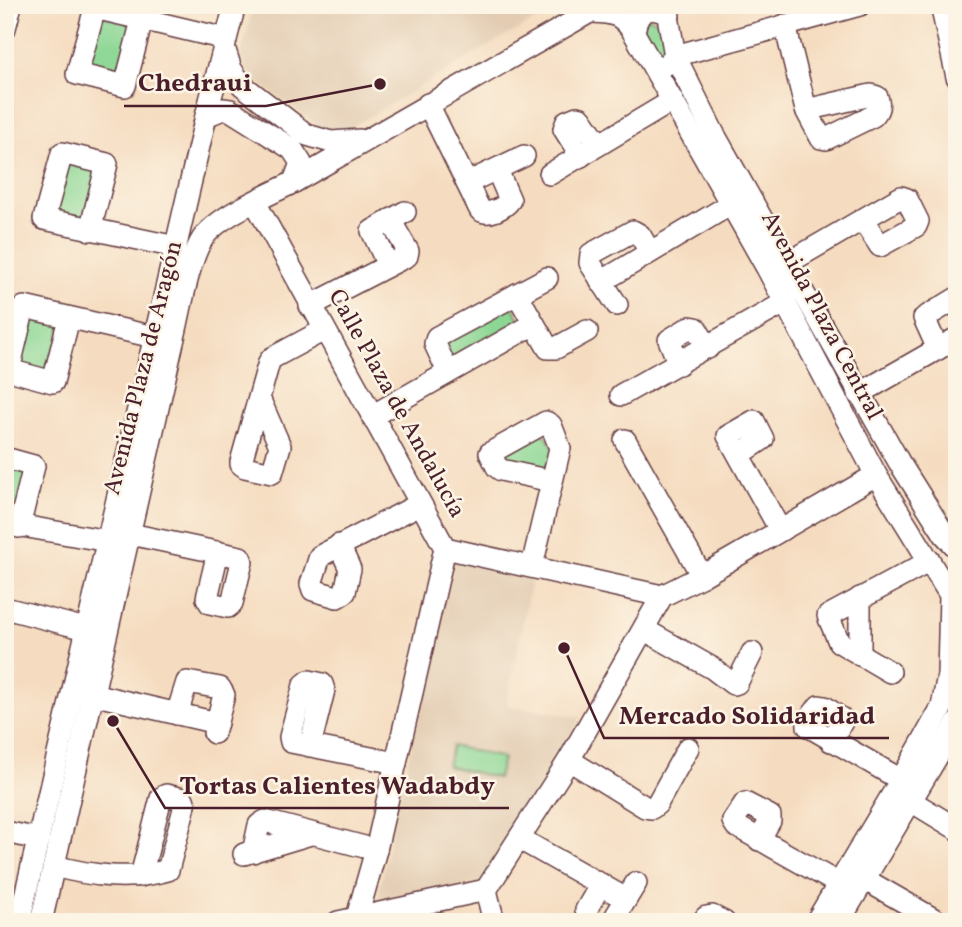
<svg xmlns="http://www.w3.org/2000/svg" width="962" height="927" font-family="Vollkorn,serif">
	<rect width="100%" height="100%" fill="#fcf5e5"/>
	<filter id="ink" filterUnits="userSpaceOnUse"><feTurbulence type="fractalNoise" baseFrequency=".0143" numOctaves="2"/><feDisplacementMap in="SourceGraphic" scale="14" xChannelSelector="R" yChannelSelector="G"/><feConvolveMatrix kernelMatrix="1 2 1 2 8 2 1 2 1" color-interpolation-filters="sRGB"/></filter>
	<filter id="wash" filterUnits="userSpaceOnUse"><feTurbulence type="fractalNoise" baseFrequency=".00686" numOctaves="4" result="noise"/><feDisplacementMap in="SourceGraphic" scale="28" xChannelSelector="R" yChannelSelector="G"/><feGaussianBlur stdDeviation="1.57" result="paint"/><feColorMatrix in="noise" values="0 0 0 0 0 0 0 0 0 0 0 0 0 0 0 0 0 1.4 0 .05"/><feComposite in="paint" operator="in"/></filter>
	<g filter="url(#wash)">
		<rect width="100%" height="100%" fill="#f5dcc0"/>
		<!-- built -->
		<g fill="#e3ccb2">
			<path d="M253 5H565L500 39 350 128 338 131H327L317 125 255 80 246 68 241 56Z"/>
			<path d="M452 560 532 577 506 705 581 717 483 882 376 907 397 804 424 696Z"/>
		</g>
		<!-- green -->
		<g fill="#8cd794" stroke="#6b7b60" stroke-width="2">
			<path d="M100 15 134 24 119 78 85 70Z"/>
			<path d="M646 17 663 22 669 47 661 58 655 53 642 24Z"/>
			<path d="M65 161 99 170 85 224 51 216Z"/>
			<path d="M511 303 524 326 453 366 440 343Z"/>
			<path d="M29 313 63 321 48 376 14 367Z"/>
			<path d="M544 433 554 448 549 475 503 467 497 456Z"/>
			<path d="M5 462 30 468 15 523 5 520Z"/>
			<path d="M452 746 503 758 498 778 447 766Z"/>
		</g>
	</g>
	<g filter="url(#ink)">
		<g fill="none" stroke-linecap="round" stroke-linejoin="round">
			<!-- minor casing -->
			<g stroke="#643b41" stroke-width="24">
				<g id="minor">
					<path d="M666 5 675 56 714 134 899 462 945 535 957 548"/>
					<path d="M941 5 957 77"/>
					<path d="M593 12C615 13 622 15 634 33L767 268 876 475 950 595 948 675 942 707 901 780 816 922"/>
					<path d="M142 20 125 86 77 74 95 8 226 39"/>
					<path d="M785 25 806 110 821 138 826 139 873 116C878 111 880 105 877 97L871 95 806 110"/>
					<path d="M5 28 11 5"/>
					<path d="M634 33C637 10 649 4 669 15"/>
					<path d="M224 47 231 69 242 85 307 135 331 142 360 140"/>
					<path d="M667 64 675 56 860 5"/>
					<path d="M428 104 480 210C489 216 504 208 510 200L497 170"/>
					<path d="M206 116 223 109 230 110 292 149 301 163 294 182"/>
					<path d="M581 156 564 129 567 121 577 117 581 118 599 144"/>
					<path d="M550 174 672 101"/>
					<path d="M467 183 524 156"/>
					<path d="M255 202 445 548 662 596"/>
					<path d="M90 230 107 164 62 153 44 219 176 247"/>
					<path d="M786 264 901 197 907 199 918 221 916 226 880 246 863 220"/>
					<path d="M388 265 372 231 405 212"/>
					<path d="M601 282 731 204"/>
					<path d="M517 294 548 348H556L587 331"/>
					<path d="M617 305 590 263 591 254 633 231 640 235 650 252"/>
					<path d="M310 306 407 256 408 251 390 220"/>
					<path d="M69 318 53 382 9 370 24 307 154 337"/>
					<path d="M938 349 924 318 957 298"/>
					<path d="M679 364 669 340 690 327 696 328 708 348"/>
					<path d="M448 372 435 344 437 337 547 278"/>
					<path d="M859 394 957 338"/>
					<path d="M621 395 786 302"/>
					<path d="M259 398 280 446 272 473 245 467 241 464V462L269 362 272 358 324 330"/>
					<path d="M372 416 534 324"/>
					<path d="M625 440 702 576"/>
					<path d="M739 455 763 439 754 421 728 436 780 530"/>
					<path d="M5 458 34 466 19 527"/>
					<path d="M5 523 108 541"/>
					<path d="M130 534 240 557 242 562 232 603 228 607 210 603 207 598 218 552"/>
					<path d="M339 545 350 569 345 592 337 597 313 590 311 584 320 556 420 504"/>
					<path d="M532 566 560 448 551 425 546 422 490 453 497 467 501 470 551 481"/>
					<path d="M860 598V655"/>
					<path d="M5 608 101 633"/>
					<path d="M645 630 712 668 733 684 737 683 752 653"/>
					<path d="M890 672 839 642 828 616 930 561"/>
					<path d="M92 694 217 723"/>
					<path d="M177 714 187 682 220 688 224 695 214 733"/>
					<path d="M831 741 843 720 825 707 819 706 808 721V726L901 780"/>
					<path d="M310 746 324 690 322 684 309 681 304 685 290 737 291 742 396 763"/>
					<path d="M569 760 645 807 652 808 657 804 688 748"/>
					<path d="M911 801 957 829"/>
					<path d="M5 832 39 839"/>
					<path d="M520 839 626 899"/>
					<path d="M759 840 770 821V816L745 803 733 821 736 826 839 884"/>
					<path d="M253 852 259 825 265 821 376 850"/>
					<path d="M244 854 311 834"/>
					<path d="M54 866C92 876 130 881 168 870L185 805 183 799 166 795 161 798 141 876"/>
					<path d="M864 879 939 922"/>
					<path d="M486 890 569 760 662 596 702 576 876 475"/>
					<path d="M486 890 494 922"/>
					<path d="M357 917 376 850 445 548"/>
					<path d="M19 922 206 116 235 5"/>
					<path d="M41 922 173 342C180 315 188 260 203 238 219 215 269 195 294 182L602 5"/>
					<path d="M338 922 486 890"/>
					<path d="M590 922 586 910 601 884"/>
					<path d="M612 922 636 883"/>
					<path d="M703 922 706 917 712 916 724 922"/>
					<path d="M839 922 957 723"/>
				</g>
			</g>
			<!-- minor -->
			<use href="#minor" stroke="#fff" stroke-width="21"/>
		</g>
	</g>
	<g text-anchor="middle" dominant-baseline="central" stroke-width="5" stroke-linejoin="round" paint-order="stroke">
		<!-- street labels -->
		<g font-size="24" fill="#4a1f2b" stroke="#fcf5e5">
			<text transform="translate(821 316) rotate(62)">Avenida Plaza Central</text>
			<text transform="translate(144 368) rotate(-76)">Avenida Plaza de Aragón</text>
			<text transform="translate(396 404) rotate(61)">Calle Plaza de Andalucía</text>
		</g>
	</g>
	<!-- callouts -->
	<path fill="none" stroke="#4a1f2b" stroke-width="2.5" d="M380 84L266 106H124M564 648L604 738H889M113 721L165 808H509"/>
	<g fill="#4a1f2b" stroke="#fcf5e5" stroke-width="2.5">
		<circle cx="380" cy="84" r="7"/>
		<circle cx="564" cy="648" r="7"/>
		<circle cx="113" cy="721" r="7"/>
	</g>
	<g font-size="26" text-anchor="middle" font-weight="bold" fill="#4a1f2b" stroke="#fcf5e5" stroke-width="5" stroke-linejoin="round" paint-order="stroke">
		<text x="195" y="91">Chedraui</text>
		<text x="747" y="724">Mercado Solidaridad</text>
		<text x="337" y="794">Tortas Calientes Wadabdy</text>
	</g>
	<!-- margin -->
	<rect width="962" height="927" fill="none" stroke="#fcf5e5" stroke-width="28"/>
</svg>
